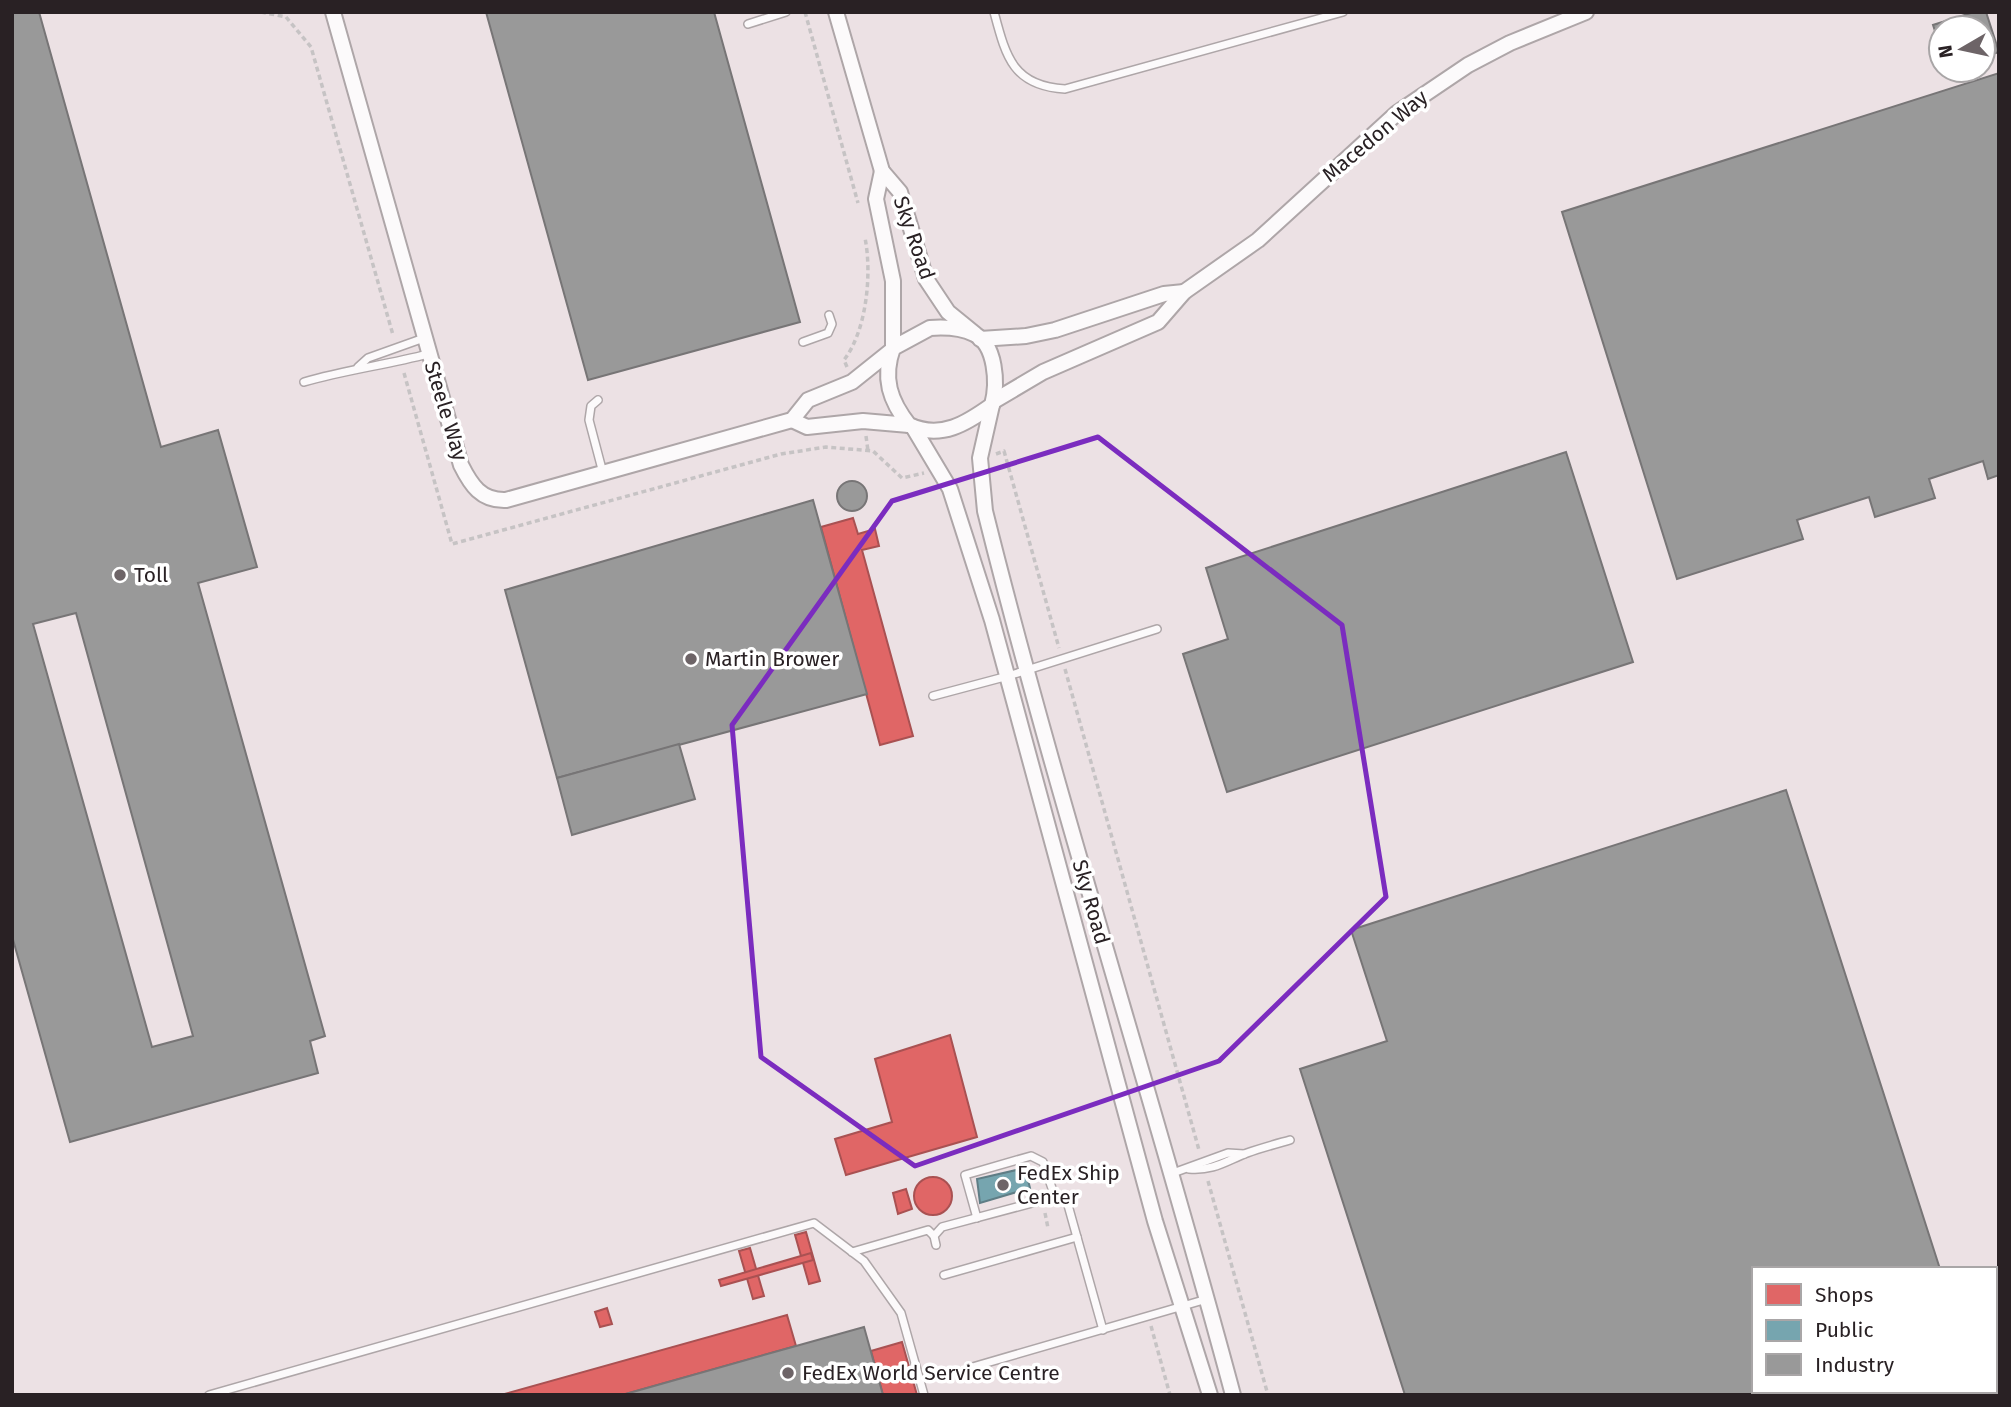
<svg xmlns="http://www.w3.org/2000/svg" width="2011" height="1407" font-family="'Fira Sans',sans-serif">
	<rect width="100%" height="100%" fill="#ece1e4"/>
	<!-- shops -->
	<g fill="#e06666" stroke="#a95152" stroke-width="2">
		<path d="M853 518 858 534 875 529 879 546 862 550 913 736 880 745 821 527Z"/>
		<path d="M950 1035 977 1137 846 1175 835 1139 892 1122 875 1059Z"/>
		<circle cx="933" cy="1196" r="19"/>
		<path d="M906 1189 912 1209 898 1214 893 1193Z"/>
		<path d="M806 1232 820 1281 809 1284 795 1235Z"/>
		<path d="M750 1248 764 1296 753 1299 739 1251Z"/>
		<path d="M811 1253 813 1260 721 1286 719 1280Z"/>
		<path d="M607 1308 612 1324 600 1327 595 1312Z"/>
		<path d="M787 1315 796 1346 622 1395H501Z"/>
		<path d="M902 1342 917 1395H883L871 1351Z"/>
	</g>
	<!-- public -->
	<path fill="#76a5af" stroke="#5f7d85" stroke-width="2" d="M1025 1168 1030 1188 980 1203 977 1179Z"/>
	<!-- industry -->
	<g fill="#999" stroke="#777576" stroke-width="2" fill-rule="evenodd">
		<path d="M12 12H39L161 447 218 430 257 567 198 583 325 1036 310 1041 318 1073 70 1142 12 936ZM76 613 193 1036 152 1047 33 624Z"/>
		<path d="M486 12H714L800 322 588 380Z"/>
		<path d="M1974 12H1986L1999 52 1983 57V28H1941V49L1933 25Z"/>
		<path d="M1999 73V475L1988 479 1983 461 1929 479 1935 498 1875 517 1869 497 1797 520 1803 539 1677 579 1562 212Z"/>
		<path d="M1566 452 1633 662 1227 792 1183 654 1228 639 1206 568Z"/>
		<circle cx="852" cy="496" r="15"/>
		<path d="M813 500 867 694 557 778 505 590Z"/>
		<path d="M679 744 695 799 572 835 557 778Z"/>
		<path d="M1786 790 1940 1269H1754V1391H1980L1981 1395H1405L1300 1069 1387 1041 1351 930Z"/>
		<path d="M864 1327 883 1395H622L796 1346Z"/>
	</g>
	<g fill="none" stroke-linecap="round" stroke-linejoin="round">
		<!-- lane casing -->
		<g stroke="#aea6a8" stroke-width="10">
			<g id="lane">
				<path d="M994 12C1006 57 1013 86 1065 89L1343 12"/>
				<path d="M748 24 786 12"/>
				<path d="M803 342 828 333 832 324 829 315"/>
				<path d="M358 367 368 358 424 338"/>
				<path d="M304 382C345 370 386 365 428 354"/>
				<path d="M598 400 591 406 589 420 603 473"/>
				<path d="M933 696 1008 676 1157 629"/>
				<path d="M1189 1169C1214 1171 1226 1161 1247 1153 1261 1148 1276 1144 1290 1140"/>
				<path d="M1173 1173 1228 1153 1244 1154"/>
				<path d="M977 1218 965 1175 1031 1156 1043 1162 1055 1197"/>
				<path d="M936 1245 934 1236 942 1227 1062 1195 1066 1198 1103 1330"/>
				<path d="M852 1252 928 1230 934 1236"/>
				<path d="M944 1275 1077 1237"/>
				<path d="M969 1368 1207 1299"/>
				<path d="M209 1395 814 1223 864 1261 901 1313 924 1395"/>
			</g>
		</g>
		<!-- street casing -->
		<g stroke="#aea6a8" stroke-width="18">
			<g id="street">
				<path d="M333 12 461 465C471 485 481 501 506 500L792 420 808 400 852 382 892 350"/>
				<path d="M836 12 882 171 900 192 926 279 948 312 975 334"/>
				<path d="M882 171 876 199 893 281V348"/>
				<path d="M930 328C944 327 960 327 974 334 996 344 998 384 992 405 967 423 941 440 909 425 890 401 882 378 893 348Z"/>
				<path d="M980 339 1026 336 1055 330 1164 294 1184 292"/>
				<path d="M994 401 1043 372 1158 322 1184 292 1258 240 1397 113 1468 65 1510 43 1586 12"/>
				<path d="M992 405 980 458 985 511C1059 808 1154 1099 1233 1395"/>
				<path d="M792 420 807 427 863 421 909 425"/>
				<path d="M913 427 950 489 992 620 1155 1221 1210 1395"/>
			</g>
		</g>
		<!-- path -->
		<g stroke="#c6c3c4" stroke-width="3.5" stroke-dasharray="5 3.5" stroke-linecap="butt">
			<path d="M261 12 286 17 311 47 393 335"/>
			<path d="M805 12 858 203"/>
			<path d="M847 367 844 360C867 330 872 273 865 238"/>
			<path d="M404 373 452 544 781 454 826 447 873 451 902 478 924 473"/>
			<path d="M866 436 868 451"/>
			<path d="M996 454 1004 451 1059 648"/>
			<path d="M1065 669 1199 1150"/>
			<path d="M1208 1181 1268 1395"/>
			<path d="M1045 1213 1048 1228"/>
			<path d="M1151 1326 1170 1395"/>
		</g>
		<!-- lane -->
		<use href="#lane" stroke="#fcfafb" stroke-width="7"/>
		<!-- street -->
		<use href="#street" stroke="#fcfafb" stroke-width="14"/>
	</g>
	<!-- marked area -->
	<path fill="none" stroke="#7b2cbf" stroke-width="5" stroke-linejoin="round" d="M1098 437 1342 625 1386 897 1219 1061 915 1166 761 1057 732 725 892 501Z"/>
	<!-- markers -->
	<g fill="#6d6467" stroke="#fff" stroke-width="2.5">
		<circle cx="120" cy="575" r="7"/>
		<circle cx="691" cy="659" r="7"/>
		<circle cx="1003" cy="1185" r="7"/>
		<circle cx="788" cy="1373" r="7"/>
	</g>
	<g text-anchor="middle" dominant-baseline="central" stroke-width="7" stroke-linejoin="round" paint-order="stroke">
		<!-- street labels -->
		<g font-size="21" fill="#292124" stroke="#fff">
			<text transform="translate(1375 136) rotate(-40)">Macedon Way</text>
			<text transform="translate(914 238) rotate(71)">Sky Road</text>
			<text transform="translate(446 411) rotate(73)">Steele Way</text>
			<text transform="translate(1091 902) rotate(74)">Sky Road</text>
		</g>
		<!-- poi labels -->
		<g font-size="21" fill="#292124" stroke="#fff" text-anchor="start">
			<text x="134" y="575">Toll</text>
			<text x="705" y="659">Martin Brower</text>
			<text x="1017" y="1173">FedEx Ship<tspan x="1017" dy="24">Center</tspan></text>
			<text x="802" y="1373">FedEx World Service Centre</text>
		</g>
	</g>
	<!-- border -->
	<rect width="2011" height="1407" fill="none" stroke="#292124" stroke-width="28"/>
	<!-- legend -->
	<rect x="1752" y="1267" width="245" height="126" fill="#ffffff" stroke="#a9a6a7" stroke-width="2"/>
	<rect x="1766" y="1284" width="35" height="21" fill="#e06666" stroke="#a9a6a7" stroke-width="2"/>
	<text x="1815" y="1302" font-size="21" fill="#292124">Shops</text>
	<rect x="1766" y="1320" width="35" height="21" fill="#76a5af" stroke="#a9a6a7" stroke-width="2"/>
	<text x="1815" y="1337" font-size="21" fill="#292124">Public</text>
	<rect x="1766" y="1354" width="35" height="21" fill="#999999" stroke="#a9a6a7" stroke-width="2"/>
	<text x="1815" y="1372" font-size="21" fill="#292124">Industry</text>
	<!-- north arrow -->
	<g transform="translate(1962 49) rotate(261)"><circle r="33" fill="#ffffff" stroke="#a9a6a7" stroke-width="2"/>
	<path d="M0-5L12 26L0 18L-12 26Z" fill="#6d6467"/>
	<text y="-10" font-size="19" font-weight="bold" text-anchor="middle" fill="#292124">N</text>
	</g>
</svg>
